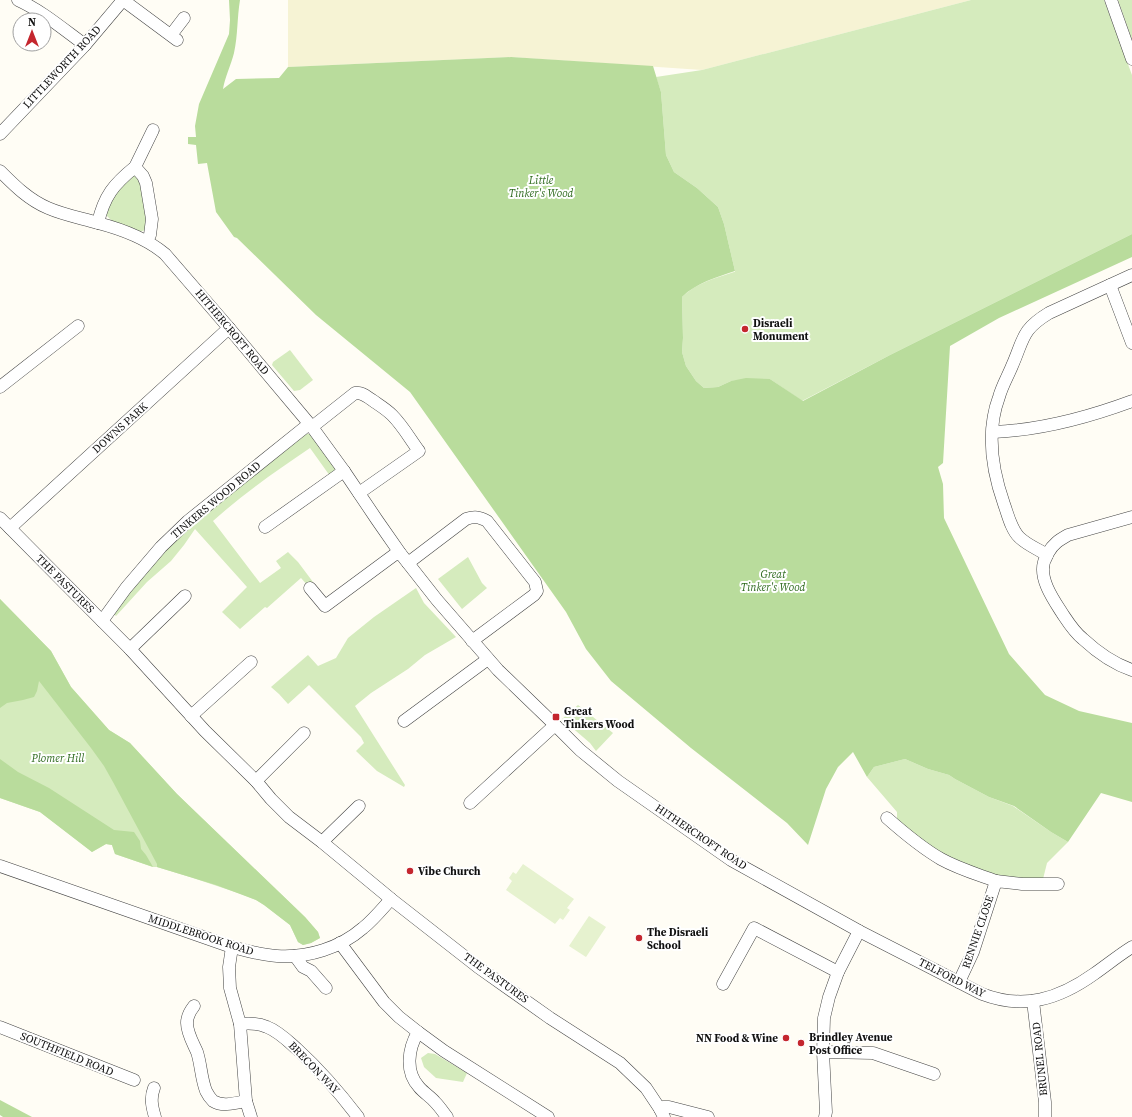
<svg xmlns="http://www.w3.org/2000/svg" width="1132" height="1117" font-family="'Source Serif 4',serif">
	<rect width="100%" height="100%" fill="#fffdf5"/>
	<!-- farmland -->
	<path fill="#f6f3d4" d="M288 0H971L702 70 511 57 288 67Z"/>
	<!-- green -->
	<g fill="#d5ebbd">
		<path d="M971 0H1104L1132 75V234L890 355 802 401 770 379 731 381 718 387 704 388 696 381 686 366 682 352 683 338 682 297C696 283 716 278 734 272H735V271L724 224 718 207 697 188 674 172 666 155 661 92 656 77 702 70Z"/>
		<path d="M1118 0H1132V40Z"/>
		<path d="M133 175H137L147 203 146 230 139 232 112 221 106 215 113 195Z"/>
		<path d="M290 350 313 380 300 390 294 391 272 365 273 362Z"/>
		<path d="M305 434H309L315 436 336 466 335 471 330 476 310 448C276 471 243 494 213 521L260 583 281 568 276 561 288 552 298 562 313 582 308 586 301 578 267 608 265 607 240 629 222 612 247 587 195 529 184 545 171 561 147 582 116 616 113 613 176 536Z"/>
		<path d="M468 557 482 583 487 588 462 609 438 579Z"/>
		<path d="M416 588 424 603 456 637 425 655 408 669 371 693 355 706 405 785 404 787 377 771 356 751 364 743 361 737 309 685 288 704 279 694 271 687 308 655 318 666 336 658 348 638 374 617Z"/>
		<path d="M0 599 51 651 71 687 109 730 130 743 177 794 305 917 318 932 320 938 311 943 303 945 298 942 290 925 264 905 256 900 241 894 190 877 157 867H153L115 854 112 845 106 844 92 852 40 812 0 798Z"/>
		<path d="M578 705 613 733 596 751 590 743 562 719Z"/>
		<path d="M905 759 928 769 949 775 955 779 989 797 1013 806 1051 832 1068 842 1047 863 1043 879 1027 881 994 876 948 860 897 822V812L867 777 874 767Z"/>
		<path d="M428 1053 435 1054 467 1073 463 1082 436 1078 424 1067 421 1058Z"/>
	</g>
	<!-- forest -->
	<g fill="#b9dc9c">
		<path d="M229 0H240C237 18 238 35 234 53 231 65 225 77 223 89L236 79 279 78 288 67 511 57 653 66 661 92 666 155 674 172 697 188 718 207 724 224 735 271C717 277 696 283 682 297L683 338 682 352 686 366 696 381 704 388 718 387 731 381 746 378 770 379 803 401 890 355 1132 234V257L999 318 950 346 943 463 938 467 943 484 944 518 1009 654 1045 695 1079 711 1132 723V802L1101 793 1068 842 1051 832 1014 806 989 797 955 779 949 775 928 769 905 759 874 767 867 777 853 752 838 767 826 789 808 845 787 823 691 748 611 681 586 649 566 612 410 392 316 315 237 238 234 237 216 212 207 163 198 164 196 145 188 144V137H196L195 126 199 104 229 34 230 20Z"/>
		<path d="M0 599 51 651 71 687 109 730 130 743 177 794 305 917 318 932 320 938 311 943 303 945 298 942 290 925 264 905 256 900 216 885 157 867V864L113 782 104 766 91 748 39 681 37 691 34 697 23 700 7 703 0 708Z"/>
		<path d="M0 759 18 772 49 788 114 830 134 832 140 841 141 849 146 855 153 867 115 854 112 845 106 844 92 852 40 812 0 798Z"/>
		<path d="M0 1100 32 1117H3L0 1115Z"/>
	</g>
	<!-- pitch -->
	<g fill="#e6f2cf">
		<path d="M523 864 574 899 567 908 570 910 563 920 560 918 555 924 506 890 512 881 509 878 513 872 516 874Z"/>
		<path d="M589 916 606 927 586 957 569 946Z"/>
	</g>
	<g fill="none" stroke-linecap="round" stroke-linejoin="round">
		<!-- minor casing -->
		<g stroke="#444" stroke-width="13">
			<g id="minor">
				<path d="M18 0C42 11 63 29 85 45"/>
				<path d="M1111 0 1132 59"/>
				<path d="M171 35 184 18"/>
				<path d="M0 134 85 45 123 0 177 40"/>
				<path d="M135 167 153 130"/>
				<path d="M0 171C15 186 29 200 48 208 64 215 81 218 98 223 121 229 146 238 165 254L229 328 312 427 344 471 377 520 400 553 437 600 498 670 555 725 580 750 618 781 731 860 859 931 982 994C1024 1010 1059 999 1094 974 1107 965 1119 955 1132 947"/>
				<path d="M98 223C104 196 114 184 135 167L143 176 146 183 152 219 150 235 147 241"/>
				<path d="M1110 285 1132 343"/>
				<path d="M0 387 78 326"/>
				<path d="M312 427 355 393C362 392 366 396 372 400 379 405 386 409 392 415 403 426 410 439 419 451L359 493"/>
				<path d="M993 432C1039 430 1089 417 1132 401"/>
				<path d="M1132 517 1068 535C1059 540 1053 544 1048 553 1047 556 1045 559 1044 562 1039 579 1053 599 1062 613 1068 622 1074 632 1083 639 1097 652 1114 664 1132 670"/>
				<path d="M0 518 102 621 130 649 205 731 256 781 271 799 289 817 322 842 391 899 478 967 550 1018 620 1063 646 1088 660 1109 664 1117"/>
				<path d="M265 527 344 471"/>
				<path d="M10 528 229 328"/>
				<path d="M1047 555C1038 549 1027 545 1019 537 1011 529 1008 515 1004 504 992 470 986 432 999 397 1002 386 1008 376 1012 366 1024 339 1021 330 1049 313L1132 275"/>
				<path d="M408 563 466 519C475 516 479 517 487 521L535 582 537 591 534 595 472 641"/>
				<path d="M310 588 325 606 394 555 400 553"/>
				<path d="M102 621 126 588 161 547 188 521 309 424"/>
				<path d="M130 649 185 596"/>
				<path d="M191 716 251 662"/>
				<path d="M404 721 488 659"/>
				<path d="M256 781 304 733"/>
				<path d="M470 803 555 725"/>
				<path d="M887 818C904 833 922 848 941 859 959 869 977 874 996 881"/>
				<path d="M322 842 359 806"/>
				<path d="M0 866 232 947C247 951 262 955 277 956 308 958 340 948 363 928 373 920 382 909 391 899"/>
				<path d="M340 943 384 1002 399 1017 418 1032 444 1051 548 1117"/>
				<path d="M232 947 229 967 230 988 240 1024 246 1101 251 1117"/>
				<path d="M295 956 303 967 311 971 326 988"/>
				<path d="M959 982 973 952 996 881 1022 884H1058"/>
				<path d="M723 984 754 928 838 972"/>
				<path d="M1033 1001 1045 1102V1117"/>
				<path d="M194 1006C190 1011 187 1017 187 1023 187 1033 193 1043 197 1052 201 1064 201 1078 206 1091 208 1095 210 1098 213 1101 222 1107 236 1103 246 1101"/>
				<path d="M240 1024C250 1023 258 1023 267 1027 278 1031 288 1041 297 1049 319 1069 339 1092 358 1117"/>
				<path d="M0 1027 134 1080"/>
				<path d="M418 1032C408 1049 405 1072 419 1087 424 1093 431 1097 435 1102 440 1107 443 1112 447 1117"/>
				<path d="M823 1052 873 1053 934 1074"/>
				<path d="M154 1088C150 1098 152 1107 155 1117"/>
				<path d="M660 1109 663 1107H669L708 1117"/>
				<path d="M825 1117 826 1112 823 1052 824 1018 829 997 838 972 859 931"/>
			</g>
		</g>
		<!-- minor -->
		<use href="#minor" stroke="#fff" stroke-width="12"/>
	</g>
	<!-- markers -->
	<g fill="#c4262e" stroke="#fff" stroke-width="1.5">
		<circle cx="745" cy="329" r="4"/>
		<rect x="552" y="713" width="8" height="8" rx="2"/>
		<circle cx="410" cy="871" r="4"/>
		<circle cx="639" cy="938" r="4"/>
		<circle cx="786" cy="1038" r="4"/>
		<circle cx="801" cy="1043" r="4"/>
	</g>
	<g text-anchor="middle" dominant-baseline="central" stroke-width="4" stroke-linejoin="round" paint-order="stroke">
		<!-- street labels -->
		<g font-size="11" fill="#111" stroke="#fff">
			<text transform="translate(62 67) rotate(-47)">LITTLEWORTH ROAD</text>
			<text transform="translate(232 332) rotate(50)">HITHERCROFT ROAD</text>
			<text transform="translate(120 428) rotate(-42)">DOWNS PARK</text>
			<text transform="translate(216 500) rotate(-40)">TINKERS WOOD ROAD</text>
			<text transform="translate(65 584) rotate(45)">THE PASTURES</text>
			<text transform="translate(701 837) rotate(34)">HITHERCROFT ROAD</text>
			<text transform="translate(978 932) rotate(-71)">RENNIE CLOSE</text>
			<text transform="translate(201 935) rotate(18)">MIDDLEBROOK ROAD</text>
			<text transform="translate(496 978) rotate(36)">THE PASTURES</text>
			<text transform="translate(952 978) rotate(27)">TELFORD WAY</text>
			<text transform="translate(67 1054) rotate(22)">SOUTHFIELD ROAD</text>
			<text transform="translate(1040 1059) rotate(-96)">BRUNEL ROAD</text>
			<text transform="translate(314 1068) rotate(46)">BRECON WAY</text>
		</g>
		<!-- park labels -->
		<g font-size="11" font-style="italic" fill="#2f6b1f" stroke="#fff">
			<text x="541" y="180">Little<tspan x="541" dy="13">Tinker's Wood</tspan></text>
			<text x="773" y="574">Great<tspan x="773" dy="13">Tinker's Wood</tspan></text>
			<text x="58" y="758">Plomer Hill</text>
		</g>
		<!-- poi labels -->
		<g font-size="11" font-weight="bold" fill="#111" stroke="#fff" text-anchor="start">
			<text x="753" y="323">Disraeli<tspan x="753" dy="13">Monument</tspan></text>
			<text x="564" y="711">Great<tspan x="564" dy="13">Tinkers Wood</tspan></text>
			<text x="418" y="871">Vibe Church</text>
			<text x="647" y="932">The Disraeli<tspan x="647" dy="13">School</tspan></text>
			<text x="809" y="1037">Brindley Avenue<tspan x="809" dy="13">Post Office</tspan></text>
			<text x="778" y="1038" text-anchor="end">NN Food &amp; Wine</text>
		</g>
	</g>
	<!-- north arrow -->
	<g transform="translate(32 32)"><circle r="19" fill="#ffffff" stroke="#a0a0a0"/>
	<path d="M0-3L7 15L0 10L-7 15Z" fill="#c4262e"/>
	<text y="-6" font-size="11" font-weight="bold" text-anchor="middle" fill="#111111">N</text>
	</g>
</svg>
